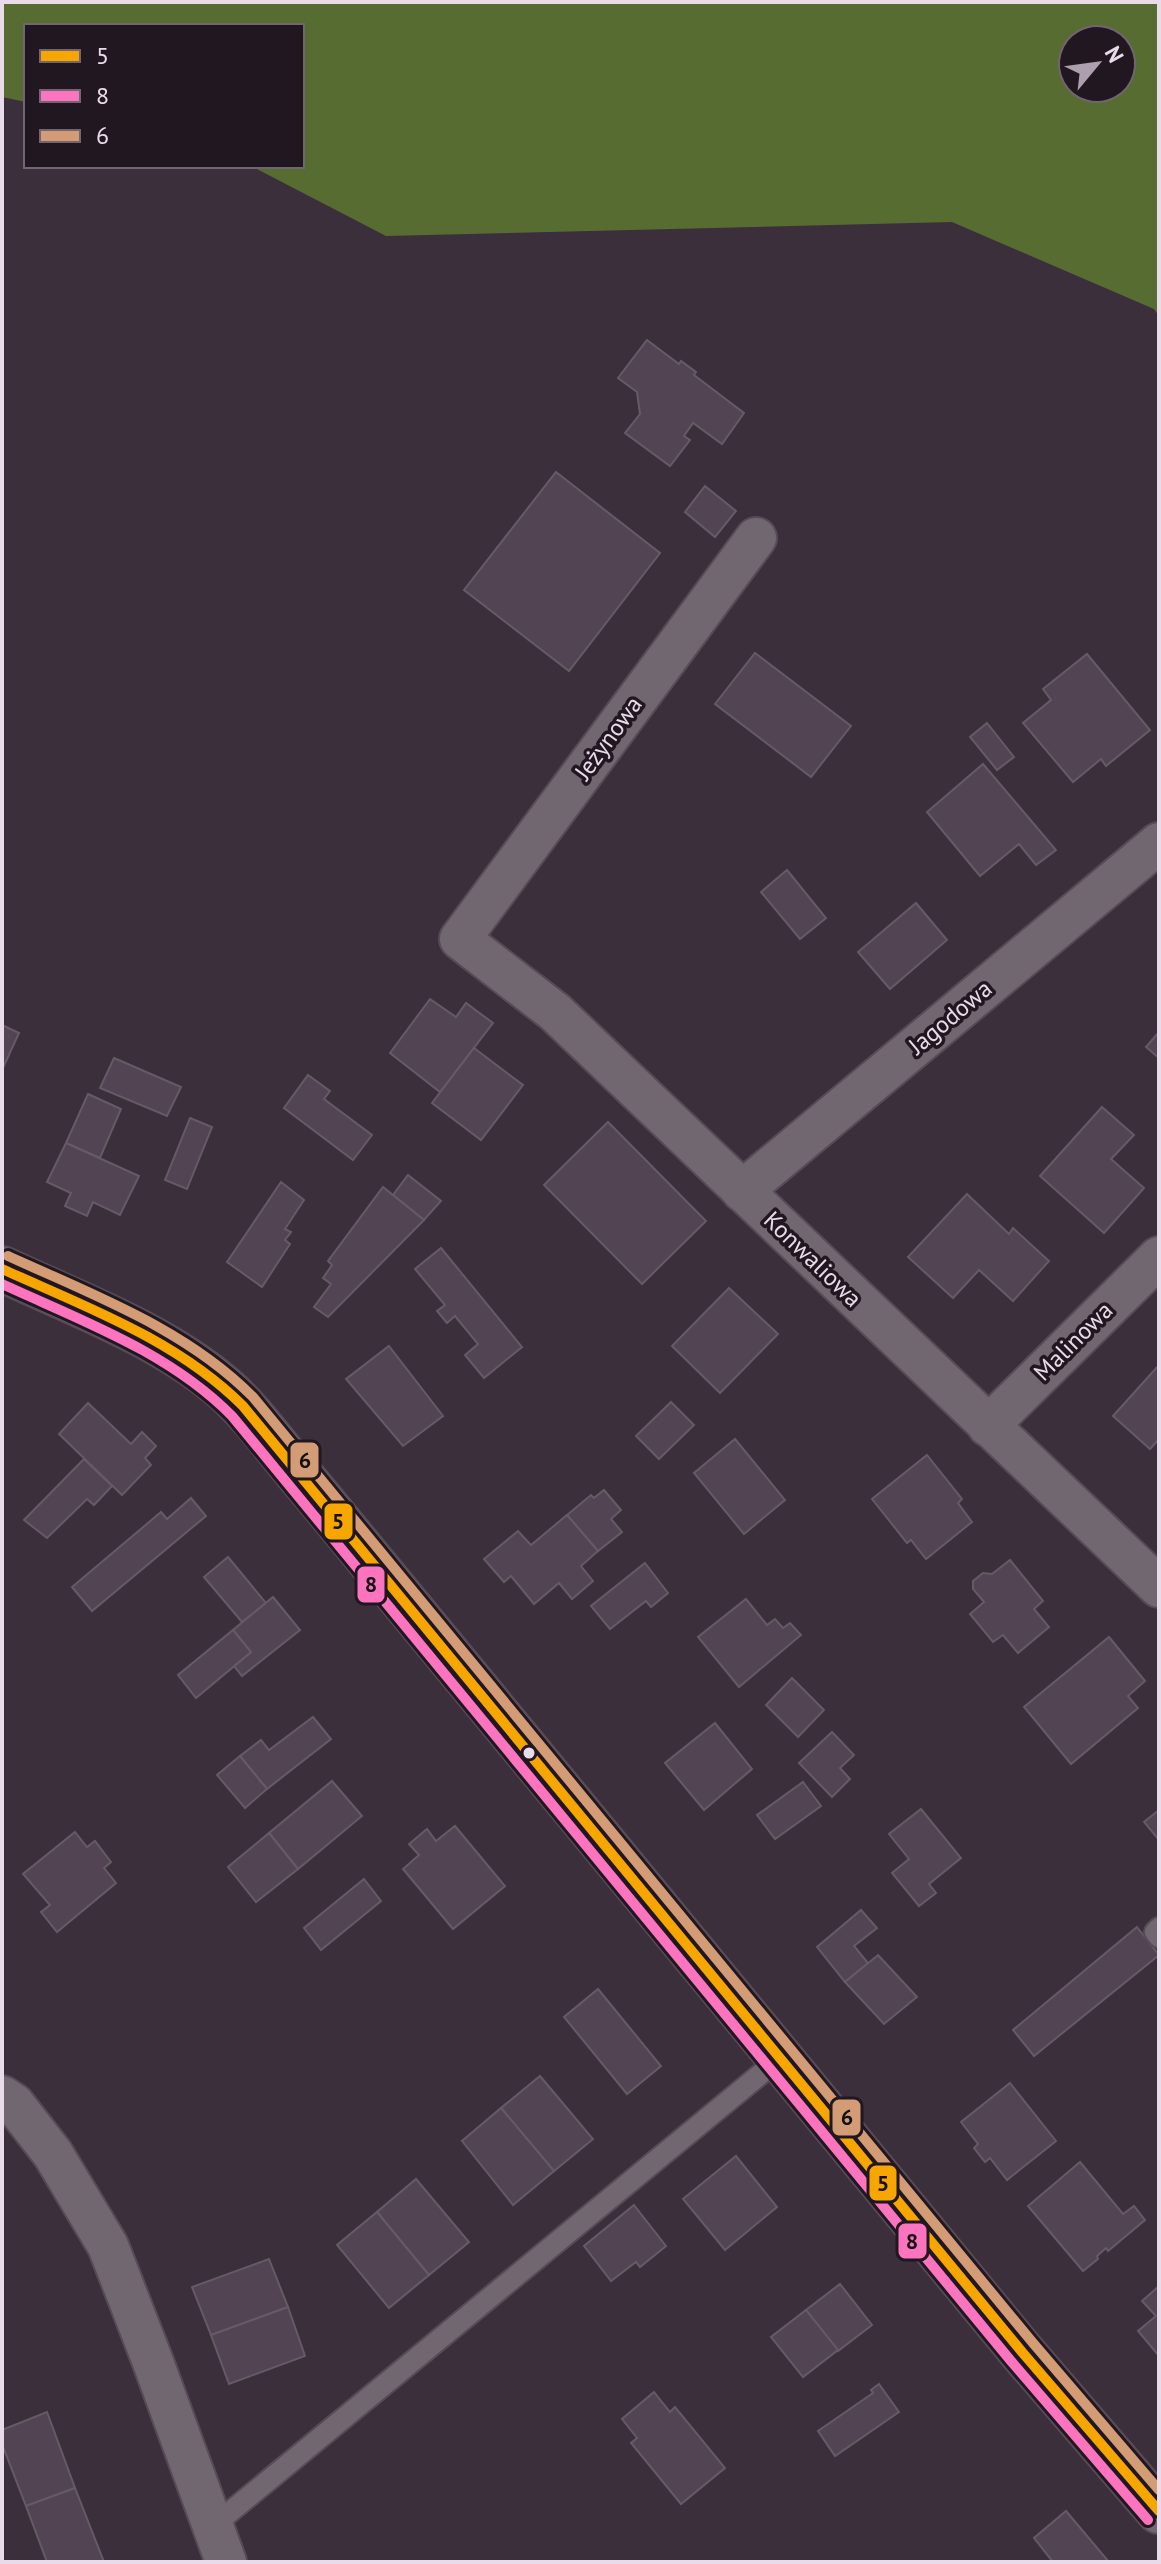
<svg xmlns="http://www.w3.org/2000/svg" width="1161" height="2564" font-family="'PT Sans',sans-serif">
	<rect width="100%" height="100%" fill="#3c2f3c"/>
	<!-- forest -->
	<path fill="#576c31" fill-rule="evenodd" d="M2 2H1159V316L1154 309 952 222 386 236 251 166H302V26H26V102L2 97ZM1073 40H1121V88H1073Z"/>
	<!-- building -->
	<g fill="#534453" stroke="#655a65" stroke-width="2">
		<path d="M647 340 679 364 681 361 696 372 694 375 744 413 722 444 693 423 684 436 690 440 670 466 625 433 640 414 637 392 618 378Z"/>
		<path d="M556 472 660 553 569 671 464 590Z"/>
		<path d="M705 486 736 511 715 537 685 512Z"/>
		<path d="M755 653 851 726 811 777 715 704Z"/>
		<path d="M1087 654 1150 730 1106 766 1101 759 1073 782 1023 723 1051 700 1043 689Z"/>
		<path d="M987 723 1014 757 997 770 970 737Z"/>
		<path d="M983 764 1056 850 1036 865 1019 844 980 876 927 812Z"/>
		<path d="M787 870 826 918 800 939 761 892Z"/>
		<path d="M916 903 947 940 890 989 858 952Z"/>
		<path d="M430 999 456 1017 466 1003 493 1023 440 1092 390 1053Z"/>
		<path d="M2 1025 19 1033 2 1070Z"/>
		<path d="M1159 1032V1058L1146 1047Z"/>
		<path d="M474 1048 523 1085 481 1140 432 1103Z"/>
		<path d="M114 1058 181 1087 167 1116 100 1088Z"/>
		<path d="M308 1075 330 1091 324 1099 372 1135 353 1160 284 1108Z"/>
		<path d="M88 1094 121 1109 100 1158 66 1143Z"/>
		<path d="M1102 1107 1134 1135 1111 1159 1144 1188 1104 1233 1040 1176Z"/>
		<path d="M190 1118 212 1127 187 1189 165 1180Z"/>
		<path d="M608 1122 706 1221 642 1284 544 1185Z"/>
		<path d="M66 1143 139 1176 120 1215 93 1202 87 1216 65 1206 71 1193 47 1182Z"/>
		<path d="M408 1175 441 1201 424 1220 393 1195Z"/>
		<path d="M281 1182 304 1200 285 1229 291 1232 285 1240 290 1244 262 1287 227 1262Z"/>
		<path d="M383 1187 424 1220 328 1317 314 1307 331 1284 323 1278 332 1265 328 1261Z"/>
		<path d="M967 1194 1009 1234 1013 1228 1049 1261 1013 1301 979 1270 953 1298 908 1257Z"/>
		<path d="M441 1248 522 1347 484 1378 465 1355 478 1344 455 1316 447 1323 437 1311 445 1305 415 1269Z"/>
		<path d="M729 1288 778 1334 720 1393 672 1346Z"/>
		<path d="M389 1346 443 1416 403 1446 346 1379Z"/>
		<path d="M1158 1366 1159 1439 1150 1449 1113 1416Z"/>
		<path d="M671 1402 694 1425 659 1459 636 1436Z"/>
		<path d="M88 1403 131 1444 142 1432 156 1446 145 1458 151 1465 122 1495 59 1434Z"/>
		<path d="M735 1439 785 1500 744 1534 694 1473Z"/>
		<path d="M927 1455 962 1499 958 1503 972 1522 926 1559 911 1540 907 1543 872 1499Z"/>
		<path d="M84 1459 112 1486 94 1505 87 1499 47 1538 24 1520Z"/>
		<path d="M604 1490 621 1510 611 1519 622 1532 598 1551 567 1515 591 1495 594 1498Z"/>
		<path d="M191 1498 206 1516 92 1611 72 1587 161 1512 167 1519Z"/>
		<path d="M567 1515 598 1551 581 1566 593 1581 572 1599 559 1583 534 1604 511 1576 504 1582 484 1559 518 1531 531 1545Z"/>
		<path d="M228 1557 266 1603 242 1622 204 1577Z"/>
		<path d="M1010 1560 1043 1601 1034 1609 1049 1627 1018 1653 1003 1635 993 1642 970 1614 984 1602 973 1589V1581L983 1573 992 1574Z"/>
		<path d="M645 1563 668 1593 651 1607 646 1601 610 1629 591 1606Z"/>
		<path d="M273 1597 300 1630 242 1676 234 1666 251 1652 233 1630Z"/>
		<path d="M746 1599 767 1625 775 1619 783 1628 790 1623 801 1635 739 1687 698 1637Z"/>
		<path d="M233 1630 251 1652 196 1698 178 1675Z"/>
		<path d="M1109 1637 1145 1681 1128 1696 1138 1708 1071 1764 1024 1707Z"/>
		<path d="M792 1678 824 1710 798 1737 766 1705Z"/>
		<path d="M313 1717 331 1739 267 1789 240 1756 261 1740 269 1750Z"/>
		<path d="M715 1723 752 1769 704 1810 665 1763Z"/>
		<path d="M832 1732 854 1755 840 1768 850 1779 832 1797 799 1763Z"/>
		<path d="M240 1756 267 1789 245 1808 217 1775Z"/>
		<path d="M332 1781 362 1816 298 1869 269 1833Z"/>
		<path d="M803 1782 821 1806 775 1839 757 1815Z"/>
		<path d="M921 1809 961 1858 929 1884 936 1893 919 1906 892 1873 909 1859 889 1834Z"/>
		<path d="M1159 1810V1840L1144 1822Z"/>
		<path d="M455 1826 505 1886 453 1929 403 1869 419 1855 409 1844 427 1829 436 1841Z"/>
		<path d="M75 1832 87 1847 95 1841 111 1862 104 1868 116 1883 57 1932 41 1912 50 1905 23 1874Z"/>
		<path d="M269 1833 298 1869 256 1902 228 1867Z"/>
		<path d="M364 1879 381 1901 321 1950 304 1928Z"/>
		<path d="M861 1910 877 1928 854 1946 868 1963 845 1982 817 1947Z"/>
		<path d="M1137 1927 1159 1955 1034 2056 1013 2030Z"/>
		<path d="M878 1955 917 1997 884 2024 845 1982Z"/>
		<path d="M598 1989 661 2066 627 2094 564 2017Z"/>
		<path d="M540 2076 593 2139 554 2171 501 2108Z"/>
		<path d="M1010 2083 1056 2141 1007 2180 990 2158 985 2162 974 2148 978 2144 961 2122Z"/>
		<path d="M501 2108 554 2171 513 2205 462 2141Z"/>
		<path d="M736 2156 777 2207 725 2250 683 2199Z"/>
		<path d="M1080 2162 1123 2214 1134 2206 1145 2220 1108 2251 1106 2248 1097 2256 1098 2259 1083 2271 1028 2206Z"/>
		<path d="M416 2179 469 2242 429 2275 377 2212Z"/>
		<path d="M634 2205 666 2246 640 2267 636 2262 611 2281 584 2246Z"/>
		<path d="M377 2212 429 2275 389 2308 337 2245Z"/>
		<path d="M269 2259 288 2307 211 2335 192 2287Z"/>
		<path d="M840 2284 872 2325 838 2351 806 2310Z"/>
		<path d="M1159 2286V2356L1138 2331 1156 2316 1142 2301Z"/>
		<path d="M288 2307 305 2356 229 2384 211 2335Z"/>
		<path d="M806 2310 838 2350 803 2377 771 2337Z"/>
		<path d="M879 2384 899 2412 835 2456 818 2431 873 2393 871 2390Z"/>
		<path d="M654 2392 670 2412 675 2407 725 2468 681 2504 631 2443 637 2438 622 2419Z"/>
		<path d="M47 2412 75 2488 26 2506 2 2444V2430Z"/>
		<path d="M75 2488 104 2562H47L26 2506Z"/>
		<path d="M1066 2511 1109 2562H1053L1034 2538Z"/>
	</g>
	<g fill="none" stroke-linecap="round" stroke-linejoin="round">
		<!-- lane casing -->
		<g stroke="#574b57" stroke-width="24">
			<g id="lane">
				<path d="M1159 1928 1155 1932 1159 1937"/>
				<path d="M213 2526 780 2058"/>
			</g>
		</g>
		<!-- street casing -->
		<g stroke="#574b57" stroke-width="44">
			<g id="street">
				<path d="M756 538 460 939 555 1012 1159 1587"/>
				<path d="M742 1191 1159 843"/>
				<path d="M988 1426 1159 1257"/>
				<path d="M2 2096 14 2104 53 2154 108 2246 153 2362 226 2562"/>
			</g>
		</g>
		<!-- secondary casing -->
		<g stroke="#574b57" stroke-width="48">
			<path id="secondary" d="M2 1269C74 1303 157 1333 219 1384 251 1410 281 1454 309 1486L1022 2352 1159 2511"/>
		</g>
		<!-- lane -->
		<use href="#lane" stroke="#716771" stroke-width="20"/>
		<!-- street -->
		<use href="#street" stroke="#716771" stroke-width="40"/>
		<!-- secondary -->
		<use href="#secondary" stroke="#6e696f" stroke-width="44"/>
		<!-- bus-1 casing -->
		<g stroke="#211721" stroke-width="16">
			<path id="bus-1" d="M2 1269C86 1307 177 1340 243 1406L1022 2352 1159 2511"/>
		</g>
		<!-- bus-2 casing -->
		<g stroke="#211721" stroke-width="16">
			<path id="bus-2" d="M2 1284C82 1321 169 1352 232 1416L1011 2361 1148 2520"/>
		</g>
		<!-- bus-3 casing -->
		<g stroke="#211721" stroke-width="16">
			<path id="bus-3" d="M8 1256C93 1295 186 1329 253 1397L1033 2343 1159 2490"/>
		</g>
		<!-- bus-1 -->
		<use href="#bus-1" stroke="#f7a600" stroke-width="10"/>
		<!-- bus-2 -->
		<use href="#bus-2" stroke="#fc73be" stroke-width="10"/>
		<!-- bus-3 -->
		<use href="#bus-3" stroke="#d39c74" stroke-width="10"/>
	</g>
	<!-- markers -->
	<circle fill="#eadbea" stroke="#211721" stroke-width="3" cx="529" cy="1753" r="7"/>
	<g text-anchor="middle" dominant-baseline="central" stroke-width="7" stroke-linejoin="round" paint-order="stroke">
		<!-- street labels -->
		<g font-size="24" fill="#eadbea" stroke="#211721">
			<text transform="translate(608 738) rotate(-54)">Jeżynowa</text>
			<text transform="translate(950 1017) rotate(-40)">Jagodowa</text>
			<text transform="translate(813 1259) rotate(44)">Konwaliowa</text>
			<text transform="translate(1073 1341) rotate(-45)">Malinowa</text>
		</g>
	</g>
	<g stroke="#211721" stroke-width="3">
		<rect x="289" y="1441" width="31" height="38" rx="8" fill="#d39c74"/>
		<rect x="323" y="1502" width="31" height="39" rx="8" fill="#f7a600"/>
		<rect x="356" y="1565" width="30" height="39" rx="8" fill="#fc73be"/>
		<rect x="831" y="2098" width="31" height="39" rx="8" fill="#d39c74"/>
		<rect x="868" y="2164" width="30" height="38" rx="8" fill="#f7a600"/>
		<rect x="897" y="2222" width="31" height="38" rx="8" fill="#fc73be"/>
	</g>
	<g font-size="22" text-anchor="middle" font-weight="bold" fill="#111">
		<text x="305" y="1468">6</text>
		<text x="338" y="1529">5</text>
		<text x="371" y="1592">8</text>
		<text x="847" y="2125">6</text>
		<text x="883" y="2191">5</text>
		<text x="912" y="2249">8</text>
	</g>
	<!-- border -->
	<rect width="1161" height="2564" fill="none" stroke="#eadbea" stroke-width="8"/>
	<!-- legend -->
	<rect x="24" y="24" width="280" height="144" fill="#211721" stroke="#716571" stroke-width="2"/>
	<rect x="40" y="50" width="40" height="12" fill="#f7a600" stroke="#716571" stroke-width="2"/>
	<text x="96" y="64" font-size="24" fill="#eadbea">5</text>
	<rect x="40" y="90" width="40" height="12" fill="#fc73be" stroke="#716571" stroke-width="2"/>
	<text x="96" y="104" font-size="24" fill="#eadbea">8</text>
	<rect x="40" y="130" width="40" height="12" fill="#d39c74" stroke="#716571" stroke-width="2"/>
	<text x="96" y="144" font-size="24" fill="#eadbea">6</text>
	<!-- north arrow -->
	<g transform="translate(1097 64) rotate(61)"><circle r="38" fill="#211721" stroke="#716571" stroke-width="2"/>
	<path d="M0-6L14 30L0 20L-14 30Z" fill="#ad9fad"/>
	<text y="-12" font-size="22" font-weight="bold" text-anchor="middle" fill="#eadbea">N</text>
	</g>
</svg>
